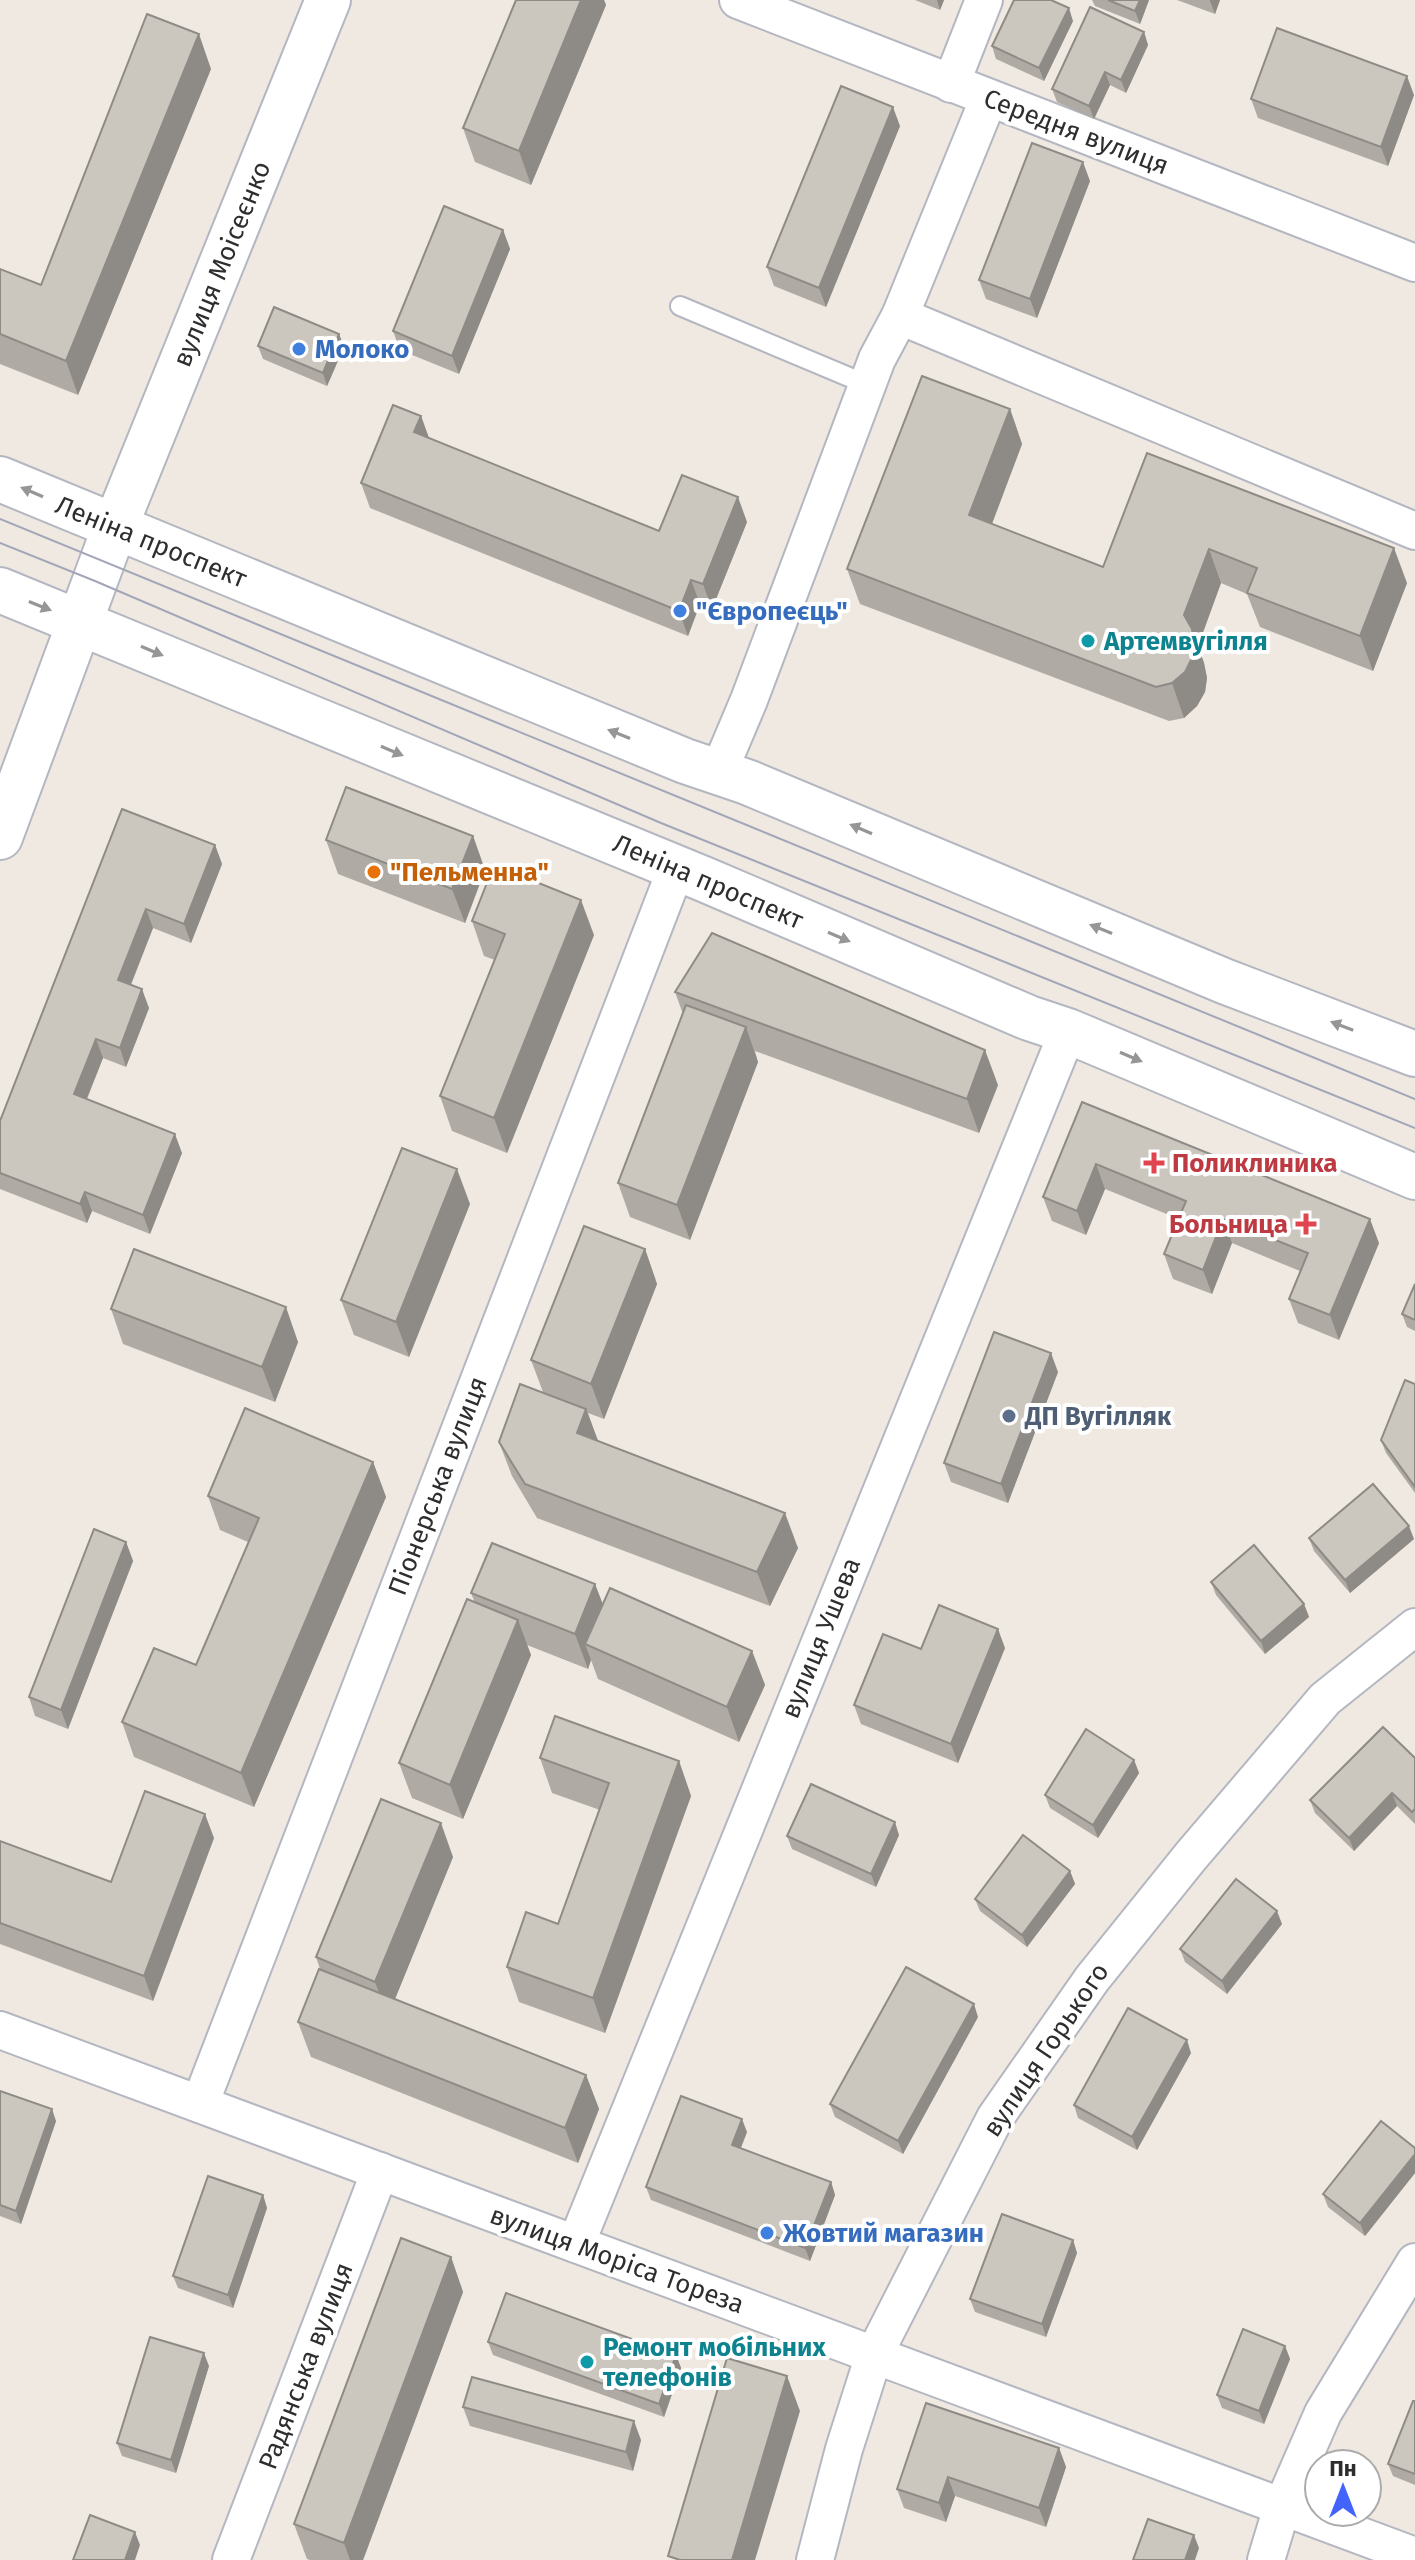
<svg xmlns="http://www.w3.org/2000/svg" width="1415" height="2560" font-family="'Fira Sans',sans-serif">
	<rect width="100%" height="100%" fill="#efe9e1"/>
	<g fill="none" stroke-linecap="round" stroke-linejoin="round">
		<!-- lane casing -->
		<g stroke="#b4b7c1" stroke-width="22">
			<path id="lane" d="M680 306 868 385"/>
		</g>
		<!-- street casing -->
		<g stroke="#b4b7c1" stroke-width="40">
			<g id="street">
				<path d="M738 0C963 89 1190 174 1415 263"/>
				<path d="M951 84 984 0"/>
				<path d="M900 316 1415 531"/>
				<path d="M719 771 749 700 877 359 900 316 988 100"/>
				<path d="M0 2030 1415 2556"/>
				<path d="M200 2104 676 869"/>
				<path d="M576 2244 1068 1031"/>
				<path d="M231 2560 380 2171"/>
				<path d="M815 2560 844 2449 874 2355 995 2118 1092 1979 1191 1856 1325 1699 1415 1627"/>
				<path d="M1266 2560 1282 2507 1323 2413 1415 2262"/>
			</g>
		</g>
		<!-- secondary casing -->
		<g stroke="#b4b7c1" stroke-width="48">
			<g id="secondary">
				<path d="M0 479 685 761 747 782 1224 981 1415 1054"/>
				<path d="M0 590 706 880 1029 1018 1068 1031 1415 1177"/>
				<path d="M0 837 115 527 328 0"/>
			</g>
		</g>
		<!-- lane -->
		<use href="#lane" stroke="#fff" stroke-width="18"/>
		<!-- street -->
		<use href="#street" stroke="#fff" stroke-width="36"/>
		<!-- secondary -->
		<use href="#secondary" stroke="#fff" stroke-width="44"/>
		<!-- tram -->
		<g stroke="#a3a6b8" stroke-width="2">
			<path d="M0 519 1415 1099"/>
			<path d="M0 543 95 581 661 823 1415 1128"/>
		</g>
	</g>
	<!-- wall -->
	<g fill="#afaba4">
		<path d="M516 0H604L606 5 531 185 475 162 463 128Z"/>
		<path d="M915 0H944L940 10Z"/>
		<path d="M1092 0H1149L1140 24 1095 6Z"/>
		<path d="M1177 0H1220L1215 14Z"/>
		<path d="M1073 21 1044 81 996 59 992 46Z"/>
		<path d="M1144 32 1148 45 1126 93 1110 85 1094 119 1057 102 1052 89Z"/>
		<path d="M211 69 78 395 0 364V269L41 285Z"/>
		<path d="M1414 95 1388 166 1258 118 1251 99Z"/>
		<path d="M900 126 826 307 774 286 767 267Z"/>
		<path d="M1090 181 1037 318 986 299 979 280Z"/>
		<path d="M503 230 510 249 459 374 400 350 393 331Z"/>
		<path d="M339 334 344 347 327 386 263 359 258 346Z"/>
		<path d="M1010 409 1022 444 992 524 1103 567 1147 453 1407 583 1373 671 1260 627 1247 594 1221 583 1198 646 1204 663 1207 678 1205 692 1197 706 1184 718 1169 721 860 604 847 569Z"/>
		<path d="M421 416 429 438 659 531 747 522 712 609 700 604 688 636 370 508 361 483Z"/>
		<path d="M122 809 215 845 222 864 191 943 153 928 131 985 149 1008 126 1067 103 1058 87 1099 182 1153 150 1234 92 1211 87 1223 0 1189V1121Z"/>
		<path d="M473 836 485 870 465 923 338 874 326 840Z"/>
		<path d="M472 921 594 935 507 1153 452 1131 440 1096 495 960 484 956Z"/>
		<path d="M675 992 998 1085 979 1133 755 1051 758 1062 690 1240 630 1217 618 1183 683 1014Z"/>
		<path d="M1082 1102 1379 1243 1339 1340 1298 1323 1289 1299 1300 1271 1232 1243 1212 1294 1173 1279 1164 1254 1179 1219 1105 1189 1086 1235 1052 1221 1043 1197Z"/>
		<path d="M470 1204 409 1357 354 1335 341 1300Z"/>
		<path d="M645 1249 657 1284 604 1419 588 1413 598 1442 798 1548 770 1606 537 1518 512 1476 499 1442 543 1392 531 1360Z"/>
		<path d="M1415 1284V1331L1407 1327 1402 1314Z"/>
		<path d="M111 1309 298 1342 275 1402 123 1344Z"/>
		<path d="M1058 1372 1008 1503 951 1482 944 1463Z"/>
		<path d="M1415 1384V1493L1386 1453 1381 1440Z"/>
		<path d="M373 1462 386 1497 254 1807 134 1757 122 1722 196 1665 248 1542 220 1530 208 1496Z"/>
		<path d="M1309 1538 1414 1539 1350 1593 1314 1551Z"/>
		<path d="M126 1542 133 1561 68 1729 35 1716 29 1697Z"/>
		<path d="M1211 1582 1304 1604 1309 1617 1265 1654 1216 1595Z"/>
		<path d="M595 1584 603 1605 752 1651 765 1685 739 1742 598 1679 591 1660 588 1669 527 1645 531 1655 463 1819 412 1798 399 1763 475 1603 471 1593Z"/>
		<path d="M1005 1648 958 1763 861 1724 854 1705 921 1649Z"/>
		<path d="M540 1758 679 1761 691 1796 605 2033 519 2002 507 1967 558 1924 600 1810 552 1793Z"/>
		<path d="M1415 1758V1824L1397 1806 1354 1851 1315 1813 1310 1800Z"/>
		<path d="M1134 1760 1139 1773 1098 1838 1050 1808 1045 1795Z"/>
		<path d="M899 1835 876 1887 792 1849 787 1836Z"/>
		<path d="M214 1838 153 2001 0 1944V1841L111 1882Z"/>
		<path d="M453 1857 395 1999 586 2075 599 2109 578 2163 311 2057 298 2022 320 1969 316 1957Z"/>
		<path d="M1070 1871 1075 1884 1027 1947 980 1911 975 1899Z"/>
		<path d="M1282 1924 1227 1994 1185 1962 1180 1949Z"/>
		<path d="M978 2017 903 2154 835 2117 830 2104Z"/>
		<path d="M1191 2053 1137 2150 1078 2118 1074 2105Z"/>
		<path d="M0 2091 56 2121 21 2224 0 2216Z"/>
		<path d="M747 2132 741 2148 831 2182 835 2195 810 2261 651 2200 646 2187Z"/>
		<path d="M1415 2148V2173L1365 2236 1328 2207 1323 2194Z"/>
		<path d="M263 2195 267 2208 233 2308 178 2288 173 2276Z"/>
		<path d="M1073 2240 1077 2253 1046 2337 975 2312 970 2299Z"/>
		<path d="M451 2257 463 2292 363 2560H310L307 2559 294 2524Z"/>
		<path d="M488 2342 676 2355 681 2368 664 2417 493 2355Z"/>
		<path d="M1285 2346 1290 2359 1264 2424 1222 2408 1217 2395Z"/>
		<path d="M209 2366 176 2473 122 2456 117 2443Z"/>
		<path d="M1415 2401V2485L1393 2476 1388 2464Z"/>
		<path d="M463 2407 641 2440 633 2471 470 2426Z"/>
		<path d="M1059 2448 1066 2467 1046 2527 955 2496 946 2522 904 2508 897 2489Z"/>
	</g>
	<!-- shaded-wall -->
	<g fill="#8e8b86">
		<path d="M581 0H604L606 5 531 185 519 151Z"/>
		<path d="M937 0H944L940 10Z"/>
		<path d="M1140 0H1149L1140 24 1135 11Z"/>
		<path d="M1210 0H1220L1215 14 1210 1Z"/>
		<path d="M1069 8 1073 21 1044 81 1039 68Z"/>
		<path d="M1144 32 1148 45 1126 93 1121 80Z"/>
		<path d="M199 34 211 69 78 395 66 361Z"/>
		<path d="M1105 72 1110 85 1094 119 1089 106Z"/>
		<path d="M1407 76 1414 95 1388 166 1381 147Z"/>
		<path d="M893 107 900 126 826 307 819 288Z"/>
		<path d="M1083 162 1090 181 1037 318 1030 299Z"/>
		<path d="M503 230 510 249 459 374 452 356Z"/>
		<path d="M339 334 344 347 327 386 323 373Z"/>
		<path d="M1010 409 1022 444 982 550 969 515Z"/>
		<path d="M421 416 430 441 414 432Z"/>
		<path d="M738 497 747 522 712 609 703 584Z"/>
		<path d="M1394 548 1407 583 1373 671 1360 636Z"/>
		<path d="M1209 549 1221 583 1198 646 1204 663 1207 678 1205 692 1197 706 1184 718 1172 683 1184 615Z"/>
		<path d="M691 580 700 604 688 636 679 611Z"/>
		<path d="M473 836 485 870 465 923 452 889Z"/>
		<path d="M215 845 222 864 191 943 184 924Z"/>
		<path d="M581 900 594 935 507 1153 494 1118Z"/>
		<path d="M146 909 153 928 125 999 118 980Z"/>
		<path d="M142 989 149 1008 126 1067 120 1048Z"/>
		<path d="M746 1027 758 1062 690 1240 677 1205Z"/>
		<path d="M96 1039 103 1058 81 1113 74 1094Z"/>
		<path d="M985 1050 998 1085 979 1133 967 1099Z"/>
		<path d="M175 1134 182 1153 150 1234 143 1215Z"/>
		<path d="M1096 1164 1105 1189 1086 1235 1077 1211Z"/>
		<path d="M457 1169 470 1204 409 1357 396 1322Z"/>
		<path d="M85 1192 92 1211 87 1223 80 1204Z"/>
		<path d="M1223 1219 1232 1243 1212 1294 1203 1270Z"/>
		<path d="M1370 1219 1379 1243 1339 1340 1330 1315Z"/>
		<path d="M645 1249 657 1284 604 1419 591 1384Z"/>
		<path d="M286 1307 298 1342 275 1402 262 1367Z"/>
		<path d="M1051 1353 1058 1372 1008 1503 1001 1484Z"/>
		<path d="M586 1409 599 1443 577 1433Z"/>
		<path d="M373 1462 386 1497 254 1807 241 1773Z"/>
		<path d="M785 1513 798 1548 770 1606 757 1572Z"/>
		<path d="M1409 1526 1414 1539 1350 1593 1345 1580Z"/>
		<path d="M126 1542 133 1561 68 1729 61 1710Z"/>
		<path d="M595 1584 608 1618 585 1644 591 1660 588 1669 575 1634Z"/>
		<path d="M1304 1604 1309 1617 1265 1654 1261 1641Z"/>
		<path d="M518 1620 531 1655 463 1819 450 1785Z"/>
		<path d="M998 1629 1005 1648 958 1763 951 1744Z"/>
		<path d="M752 1651 765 1685 739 1742 727 1707Z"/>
		<path d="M1134 1760 1139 1773 1098 1838 1093 1825Z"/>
		<path d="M679 1761 691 1796 605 2033 593 1998Z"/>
		<path d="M1392 1793 1397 1806 1354 1851 1349 1838Z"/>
		<path d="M205 1814 214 1838 153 2001 144 1976Z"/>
		<path d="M895 1822 899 1835 876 1887 871 1874Z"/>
		<path d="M441 1823 453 1857 388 2016 375 1982Z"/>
		<path d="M1070 1871 1075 1884 1027 1947 1022 1935Z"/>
		<path d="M1277 1911 1282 1924 1227 1994 1222 1981Z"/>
		<path d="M974 2004 978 2017 903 2154 898 2141Z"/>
		<path d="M1187 2040 1191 2053 1137 2150 1132 2137Z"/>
		<path d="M586 2075 599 2109 578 2163 565 2128Z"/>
		<path d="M52 2109 56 2121 21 2224 16 2211Z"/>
		<path d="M742 2119 747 2132 737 2157 732 2145Z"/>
		<path d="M1415 2154V2173L1365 2236 1360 2223Z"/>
		<path d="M831 2182 835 2195 810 2261 805 2248Z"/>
		<path d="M263 2195 267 2208 233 2308 228 2295Z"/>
		<path d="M1073 2240 1077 2253 1046 2337 1042 2324Z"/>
		<path d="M451 2257 463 2292 363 2560H350L344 2543Z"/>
		<path d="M1285 2346 1290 2359 1264 2424 1259 2411Z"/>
		<path d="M204 2353 209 2366 176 2473 171 2460Z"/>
		<path d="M676 2355 681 2368 664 2417 659 2404Z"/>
		<path d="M787 2376 800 2411 755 2560H732Z"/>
		<path d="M634 2421 641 2440 633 2471 626 2452Z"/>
		<path d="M1059 2448 1066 2467 1046 2527 1039 2508Z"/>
		<path d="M948 2477 955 2496 946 2522 939 2503Z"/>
		<path d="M135 2532 140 2545 135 2560H125Z"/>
		<path d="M1194 2535 1199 2548 1195 2560H1185Z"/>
	</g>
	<!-- building -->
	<g fill="#cbc7bf" stroke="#8e8b86" stroke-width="2">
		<path d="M516 0H581L519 151 463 128Z"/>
		<path d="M1014 0H1051L1069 8 1039 68 992 46Z"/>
		<path d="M1108 0H1140L1135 11Z"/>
		<path d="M1090 7 1144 32 1121 80 1105 72 1089 106 1052 89Z"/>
		<path d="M147 14 199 34 66 361 0 334V269L41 285Z"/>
		<path d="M1277 28 1407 76 1381 147 1251 99Z"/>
		<path d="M841 86 893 107 819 288 767 267Z"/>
		<path d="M1032 143 1083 162 1030 299 979 280Z"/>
		<path d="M444 206 503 230 452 356 393 331Z"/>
		<path d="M274 307 339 334 323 373 258 346Z"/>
		<path d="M922 376 1010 409 969 515 1103 567 1147 453 1394 548 1360 636 1247 593 1257 568 1209 549 1184 615 1192 629 1194 644 1192 658 1185 672 1172 683 1156 687 847 569Z"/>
		<path d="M393 405 421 416 414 432 659 531 682 475 738 497 703 584 691 580 679 611 361 483Z"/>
		<path d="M346 787 473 836 452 889 326 840Z"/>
		<path d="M122 809 215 845 184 924 146 909 118 980 142 989 120 1048 96 1039 74 1094 175 1134 143 1215 85 1192 80 1204 0 1173V1121Z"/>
		<path d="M494 865 581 900 494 1118 440 1096 505 934 472 921Z"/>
		<path d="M712 933 985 1050 967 1099 675 992Z"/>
		<path d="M686 1005 746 1027 677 1205 618 1183Z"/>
		<path d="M1082 1102 1370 1219 1330 1315 1289 1299 1308 1253 1223 1219 1203 1270 1164 1254 1186 1201 1096 1164 1077 1211 1043 1197Z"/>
		<path d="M402 1148 457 1169 396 1322 341 1300Z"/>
		<path d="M584 1226 645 1249 591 1384 531 1360Z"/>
		<path d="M134 1249 286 1307 262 1367 111 1309Z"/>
		<path d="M1415 1284V1320L1402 1314Z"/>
		<path d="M994 1332 1051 1353 1001 1484 944 1463Z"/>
		<path d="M1405 1380 1415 1384V1487L1381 1440Z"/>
		<path d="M520 1384 586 1409 577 1433 785 1513 757 1572 525 1484 499 1442Z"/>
		<path d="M245 1408 373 1462 241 1773 122 1722 154 1648 196 1665 259 1518 208 1496Z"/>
		<path d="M1373 1484 1409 1526 1345 1580 1309 1538Z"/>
		<path d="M94 1529 126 1542 61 1710 29 1697Z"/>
		<path d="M492 1543 595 1584 575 1634 471 1593Z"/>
		<path d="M1254 1545 1304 1604 1261 1641 1211 1582Z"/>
		<path d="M610 1588 752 1651 727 1707 585 1644Z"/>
		<path d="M467 1599 518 1620 450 1785 399 1763Z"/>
		<path d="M939 1605 998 1629 951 1744 854 1705 883 1634 921 1649Z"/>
		<path d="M555 1716 679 1761 593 1998 507 1967 526 1912 558 1924 609 1783 540 1758Z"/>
		<path d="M1383 1727 1415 1758V1809L1412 1812 1392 1793 1349 1838 1310 1800Z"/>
		<path d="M1086 1729 1134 1760 1093 1825 1045 1795Z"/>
		<path d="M811 1784 895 1822 871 1874 787 1836Z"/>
		<path d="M145 1791 205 1814 144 1976 0 1923V1841L111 1882Z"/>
		<path d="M381 1799 441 1823 375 1982 316 1957Z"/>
		<path d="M1023 1835 1070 1871 1022 1935 975 1899Z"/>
		<path d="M1236 1879 1277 1911 1222 1981 1180 1949Z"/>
		<path d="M906 1967 974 2004 898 2141 830 2104Z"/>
		<path d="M319 1969 586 2075 565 2128 298 2022Z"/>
		<path d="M1128 2008 1187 2040 1132 2137 1074 2105Z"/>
		<path d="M0 2091 52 2109 16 2211 0 2205Z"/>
		<path d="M681 2096 742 2119 732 2145 831 2182 805 2248 646 2187Z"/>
		<path d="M1381 2121 1415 2148V2154L1360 2223 1323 2194Z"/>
		<path d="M208 2176 263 2195 228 2295 173 2276Z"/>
		<path d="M1002 2214 1073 2240 1042 2324 970 2299Z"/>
		<path d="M401 2238 451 2257 344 2543 294 2524Z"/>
		<path d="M506 2293 676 2355 659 2404 488 2342Z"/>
		<path d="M1243 2329 1285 2346 1259 2411 1217 2395Z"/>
		<path d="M150 2337 204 2353 171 2460 117 2443Z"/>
		<path d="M727 2358 787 2376 732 2560H680L668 2556Z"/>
		<path d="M472 2377 634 2421 626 2452 463 2407Z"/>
		<path d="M1413 2401H1415V2474L1388 2464Z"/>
		<path d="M926 2403 1059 2448 1039 2508 948 2477 939 2503 897 2489Z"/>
		<path d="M90 2515 135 2532 125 2560H73Z"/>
		<path d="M1148 2519 1194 2535 1185 2560H1133Z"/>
	</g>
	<!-- one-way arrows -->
	<defs><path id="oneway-solid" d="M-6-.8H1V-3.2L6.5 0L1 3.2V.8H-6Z" transform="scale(2)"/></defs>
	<g fill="#969696">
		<use href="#oneway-solid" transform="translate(32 492) rotate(-157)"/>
		<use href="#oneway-solid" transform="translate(40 606) rotate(22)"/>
		<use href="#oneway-solid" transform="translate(152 651) rotate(23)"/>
		<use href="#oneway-solid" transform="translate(619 734) rotate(-158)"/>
		<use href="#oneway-solid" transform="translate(392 751) rotate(23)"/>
		<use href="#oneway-solid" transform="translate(861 829) rotate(-157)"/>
		<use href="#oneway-solid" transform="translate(1101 929) rotate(-158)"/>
		<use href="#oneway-solid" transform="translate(839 937) rotate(23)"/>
		<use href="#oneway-solid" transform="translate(1342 1026) rotate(-159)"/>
		<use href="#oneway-solid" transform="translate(1131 1057) rotate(23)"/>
	</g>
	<!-- markers -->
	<g fill="#3f7fe0" stroke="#fff" stroke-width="3">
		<circle cx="299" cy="349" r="8"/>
		<circle cx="680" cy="611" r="8"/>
		<circle cx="767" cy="2233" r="8"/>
	</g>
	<g fill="#0f9aa8" stroke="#fff" stroke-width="3">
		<circle cx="1088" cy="641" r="8"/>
		<circle cx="587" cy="2362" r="8"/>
	</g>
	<circle fill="#e8710a" stroke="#fff" stroke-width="3" cx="374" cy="872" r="8"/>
	<g fill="#e0444e" stroke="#fff" stroke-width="3">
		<path d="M1150 1151h8v8h8v8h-8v8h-8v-8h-8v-8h8z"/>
		<path d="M1302 1212h8v8h8v8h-8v8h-8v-8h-8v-8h8z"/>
	</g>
	<circle fill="#5c6f8a" stroke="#fff" stroke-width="3" cx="1009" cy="1416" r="8"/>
	<g text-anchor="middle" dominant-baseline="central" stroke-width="8" stroke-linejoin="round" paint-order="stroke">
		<!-- street labels -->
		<g font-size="26" fill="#2e2e2e" stroke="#fff">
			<text transform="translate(1076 132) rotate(21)">Середня вулиця</text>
			<text transform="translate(222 264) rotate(-68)">вулиця Моісеєнко</text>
			<text transform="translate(151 542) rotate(22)">Леніна проспект</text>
			<text transform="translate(708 882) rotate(23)">Леніна проспект</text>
			<text transform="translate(438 1486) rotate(-69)">Піонерська вулиця</text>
			<text transform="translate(821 1638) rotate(-68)">вулиця Ушева</text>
			<text transform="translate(1046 2050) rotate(-56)">вулиця Горького</text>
			<text transform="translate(617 2260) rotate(20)">вулиця Моріса Тореза</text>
			<text transform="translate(306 2366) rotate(-69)">Радянська вулиця</text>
		</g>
		<!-- shop labels -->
		<g font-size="26" font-weight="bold" fill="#366cbe" stroke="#fff" text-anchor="start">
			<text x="315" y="349">Молоко</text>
			<text x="696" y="611">"Європеєць"</text>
			<text x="783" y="2233">Жовтий магазин</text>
		</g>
		<!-- culture labels -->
		<g font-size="26" font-weight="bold" fill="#0d838f" stroke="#fff" text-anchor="start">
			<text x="1104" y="641">Артемвугілля</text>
			<text x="603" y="2347">Ремонт мобільних<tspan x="603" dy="30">телефонів</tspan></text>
		</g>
		<!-- food labels -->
		<g font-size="26" font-weight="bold" fill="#c56008" stroke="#fff" text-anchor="start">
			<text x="390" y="872">"Пельменна"</text>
		</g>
		<!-- health labels -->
		<g font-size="26" font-weight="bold" fill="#be3a42" stroke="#fff" text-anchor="start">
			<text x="1172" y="1163">Поликлиника</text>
			<text x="1288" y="1224" text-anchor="end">Больница</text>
		</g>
		<!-- service labels -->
		<g font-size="26" font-weight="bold" fill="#4e5e75" stroke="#fff" text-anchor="start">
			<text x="1025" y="1416">ДП Вугілляк</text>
		</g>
	</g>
	<!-- north arrow -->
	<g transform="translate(1343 2488)"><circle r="38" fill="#ffffff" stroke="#ababab" stroke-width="2"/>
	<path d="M0-6L14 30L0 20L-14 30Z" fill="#4264fb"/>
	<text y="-12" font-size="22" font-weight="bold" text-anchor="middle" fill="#2e2e2e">Пн</text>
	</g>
</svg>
